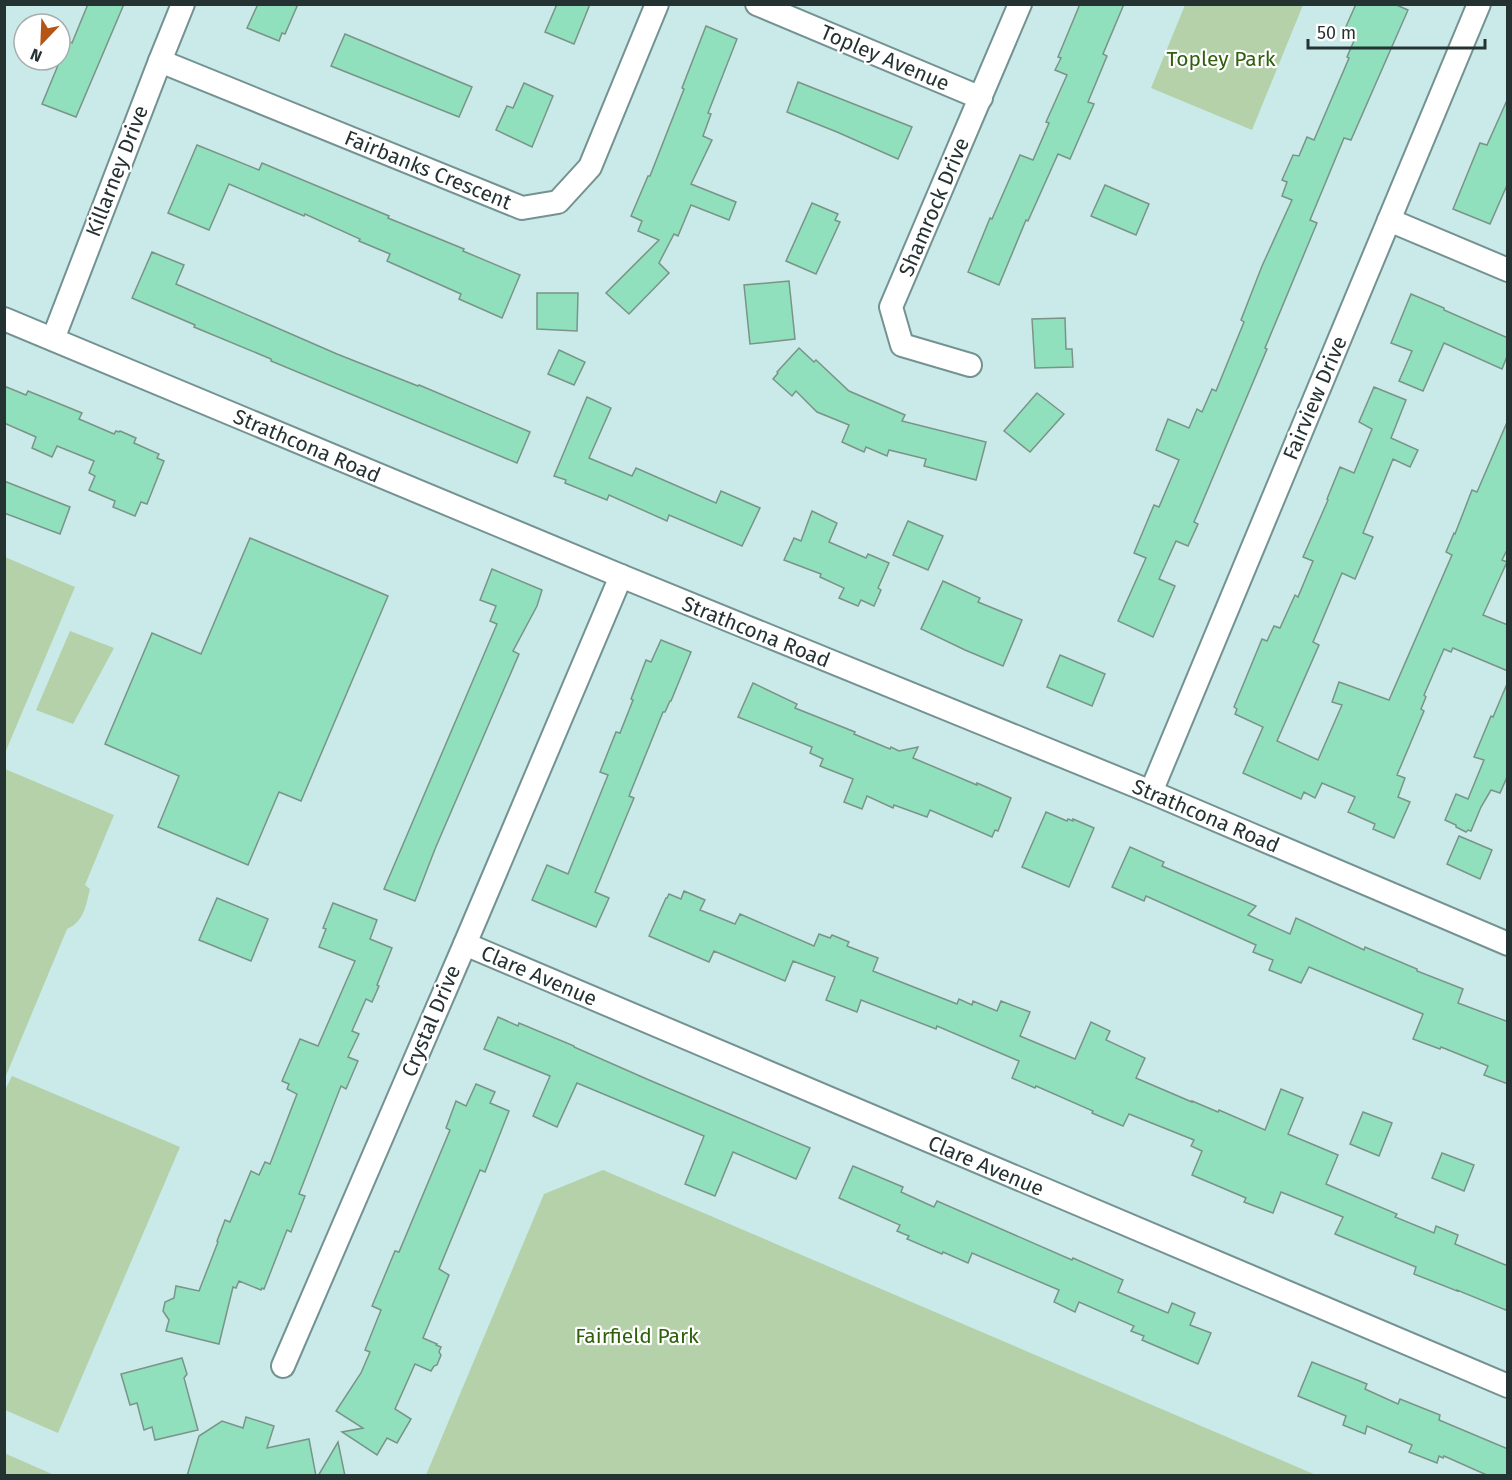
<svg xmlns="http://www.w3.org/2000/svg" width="1512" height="1480" font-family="'Fira Sans',sans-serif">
	<rect width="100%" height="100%" fill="#c9eae9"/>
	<!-- green -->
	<g fill="#b5d1a9">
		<path d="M1185 5H1303L1252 130 1151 88Z"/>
		<path d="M5 557 75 587 5 753Z"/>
		<path d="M70 631 114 648 73 724 36 710Z"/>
		<path d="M5 769 114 815 85 885 90 889C86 905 84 922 67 929L5 1078Z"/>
		<path d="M12 1076 180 1147 58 1433 5 1410 4 1092Z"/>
		<path d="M603 1170 1316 1475H426L544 1194Z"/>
		<path d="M4 1453 52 1474 56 1475H5Z"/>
	</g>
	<!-- building -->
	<g fill="#90dfbd" stroke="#7a9488" stroke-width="1.5">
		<path d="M88 4H124L76 117 42 104 68 41 72 43Z"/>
		<path d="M258 4H298L285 34 282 33 279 41 247 28Z"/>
		<path d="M557 4H590L574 44 545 32Z"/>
		<path d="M1080 4H1124L1103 54 1107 56 1088 102 1094 104 1070 159 1058 154 1028 221 1026 220 999 285 968 272 990 218 992 219 1020 155 1033 160 1049 123 1046 122 1067 75 1055 70 1061 58 1058 57Z"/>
		<path d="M1356 4H1394L1408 10 1351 140 1344 138 1310 220 1317 223 1265 348 1267 349 1194 522 1198 524 1188 546 1176 541 1159 579 1175 586 1153 637 1118 621 1146 558 1134 553 1154 505 1159 507 1179 460 1156 450 1168 419 1189 428 1197 409 1202 412 1212 389 1216 391 1244 322 1241 320 1262 266 1292 200 1282 196 1287 182 1282 180 1293 155 1299 156 1307 137 1314 140 1349 58 1347 57 1356 36 1344 31Z"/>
		<path d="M706 26 737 39 708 113 711 114 703 136 712 140 691 184 736 202 729 220 691 205 678 236 674 234 659 263 669 273 629 314 606 293 659 240 638 231 642 221 631 216 648 176H650L684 89 682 88Z"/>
		<path d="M345 34 472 87 459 117 331 66Z"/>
		<path d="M798 82 912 127 898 159 837 132 787 112Z"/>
		<path d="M524 83 553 96 532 147 496 130 507 106 513 108Z"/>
		<path d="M1508 98V183L1490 224 1453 209 1480 143 1487 145Z"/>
		<path d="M197 145 259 170 262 163 389 216 388 218 464 249 463 251 520 275 502 318 459 299 461 294 387 261 390 254 359 241 360 239 305 214 304 216 229 184 209 230 168 213Z"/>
		<path d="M1105 185 1149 204 1136 235 1091 216Z"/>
		<path d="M812 203 838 214 835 220 840 222 816 274 786 261Z"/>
		<path d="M152 252 184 265 176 284 337 354 418 386 419 385 530 432 517 463 271 361V359L194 327 195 325 132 298Z"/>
		<path d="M789 281 795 339 750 344 744 285Z"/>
		<path d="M537 293H578L577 331 537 329Z"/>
		<path d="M1411 294 1444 308V310L1508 338V354L1502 369 1444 343 1423 391 1399 381 1412 351 1391 343Z"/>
		<path d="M1065 318 1066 349H1072L1073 367 1035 368 1032 319Z"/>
		<path d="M799 348 814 362 816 360 849 391 905 415 902 421 986 442 976 480 924 466 926 459 889 450 887 456 866 447 864 452 842 442 849 425 817 412 796 391 792 396 773 379 778 373 777 372Z"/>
		<path d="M559 350 585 362 574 385 548 374Z"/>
		<path d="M4 386 26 395 28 391 82 413 79 419 114 434 116 431 119 432 120 431 136 438 134 443 159 454 157 458 164 461 147 504 141 502 135 516 113 507 115 501 89 490 95 476 89 473 94 461 57 446 52 457 32 448 36 437 4 423Z"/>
		<path d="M1374 387 1406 400 1391 438 1418 450 1410 467 1393 459 1363 533 1373 537 1355 579 1342 573 1313 642 1319 645 1277 741 1318 760 1342 705 1332 702 1339 682 1389 700 1452 555 1446 552 1454 533 1455 534 1472 490 1477 492 1508 420V548L1502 560 1507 562 1483 615 1508 625V671L1453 648 1451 652 1444 649 1424 695 1426 697 1421 709 1424 711 1397 775 1405 778 1398 797 1410 802 1394 838 1373 829 1375 824 1348 812 1355 797 1322 783 1315 798 1304 792 1301 799 1243 773 1263 727 1235 714 1237 709 1234 707 1262 639 1267 641 1274 626 1280 628 1295 595 1298 597 1313 561 1303 557 1328 500 1327 499 1340 467 1354 473 1372 429 1359 422Z"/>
		<path d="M1037 393 1064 414 1030 452 1004 431Z"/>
		<path d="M587 397 611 408 589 458 632 476 636 468 716 503 721 491 760 508 742 546 669 515 667 521 609 495 607 500 565 483 566 480 554 476Z"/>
		<path d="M4 481 70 507 60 534 4 513Z"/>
		<path d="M812 511 837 523 829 542 866 558 868 554 889 563 878 588 881 590 874 606 861 600 858 606 839 598 844 588 820 577 821 574 784 560 794 538 801 541Z"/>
		<path d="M908 521 943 536 928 570 893 555Z"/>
		<path d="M250 538 388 596 301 801 279 792 248 865 158 827 179 776 105 744 152 633 201 654Z"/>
		<path d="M492 569 542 590 537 606 513 651 519 654 435 849 415 901 384 889 497 624 490 621 496 606 480 600Z"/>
		<path d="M943 581 980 598 978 602 1022 620 1003 666 965 650 921 629Z"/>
		<path d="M661 640 691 652 671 701H670L665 712H663L648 749 629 796 634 798 595 892 609 898 596 927 532 900 547 865 568 874 608 775 600 772 616 732 620 733 633 700 631 699 646 660 651 662Z"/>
		<path d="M1060 655 1105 674 1092 706 1047 687Z"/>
		<path d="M753 683 797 704 795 708 855 732 854 734 890 749 891 747 899 751 918 747 913 758 977 785V783L1011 798 998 831 995 830 992 837 930 810 927 817 894 805 893 808 867 796 862 809 844 802 853 779 820 766 823 759 810 753 812 747 738 717Z"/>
		<path d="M1507 684 1508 775 1500 793 1491 790 1481 807 1471 831 1468 830 1466 832 1456 827V825L1445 820 1456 794 1468 799 1484 760 1474 757 1491 716 1493 717Z"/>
		<path d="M1046 812 1067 821 1068 819 1073 821V819L1094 828 1069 887 1022 867Z"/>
		<path d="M1459 836 1492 850 1480 879 1447 864Z"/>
		<path d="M1130 847 1164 862 1162 866 1256 906 1248 915 1290 934 1296 918 1364 950 1365 947 1417 969V971L1463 989 1458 1003 1506 1021 1508 1019V1084L1484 1075 1488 1066 1441 1047 1440 1049 1413 1039 1423 1014 1309 967 1301 983 1269 970 1273 960 1253 952 1256 945 1146 896 1144 901 1112 887Z"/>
		<path d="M684 891 705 900 700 910 735 924 740 914 814 946 819 934 830 938 832 935 849 942 847 946 878 958 873 971 957 1004 959 999 972 1005 973 1001 997 1011 1001 1001 1030 1012 1020 1036 1075 1059 1091 1022 1110 1031 1106 1040 1145 1058 1136 1078 1192 1102V1101L1218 1112 1219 1110 1265 1130 1281 1089 1303 1098 1288 1134 1338 1155 1326 1184 1397 1214 1395 1217 1434 1233 1436 1226 1458 1235 1455 1244 1508 1266V1311L1457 1290V1291L1414 1274 1416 1267 1335 1234 1343 1217 1281 1192 1273 1213 1244 1202 1246 1198 1192 1175 1202 1151 1191 1146 1194 1140 1129 1114 1123 1126 1092 1113 1093 1111 1036 1086 1035 1088 1012 1078 1019 1061 937 1026 936 1029 861 1000 857 1012 826 1000 835 977 793 961 785 981 714 951 709 962 649 936 666 898H667L669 894 681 899Z"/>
		<path d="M217 898 268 919 251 961 199 940Z"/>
		<path d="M333 903 377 920 370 939 392 948 377 985 379 986 372 1002 366 999 352 1031 359 1034 348 1057 358 1061 346 1089 341 1086 299 1194 305 1196 291 1232 287 1230 264 1289 262 1288 261 1290 239 1281 236 1288 233 1287 219 1344 166 1331 169 1320 163 1311 165 1302 174 1298 176 1286 199 1291 218 1242 217 1241 225 1220 230 1222 251 1171 259 1175 265 1162 270 1164 297 1094 287 1089 289 1084 282 1081 300 1039 318 1046 355 961 319 947 326 929 323 928Z"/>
		<path d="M498 1017 518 1026 519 1023 574 1046V1047L649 1080 810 1148 796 1179 733 1152 715 1196 685 1184 704 1136 577 1083 557 1127 533 1116 550 1076 484 1049Z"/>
		<path d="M476 1084 495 1092 490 1103 509 1111 485 1172 480 1170 439 1269 449 1275 423 1338 437 1344 436 1345 441 1347 439 1352 441 1355 437 1365 434 1366 431 1371 415 1364 395 1409 411 1419 397 1443 387 1438 377 1455 342 1432 363 1428 336 1411 361 1373 370 1352 365 1350 381 1310 372 1306 395 1251 399 1252 450 1130 446 1128 456 1101 466 1106Z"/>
		<path d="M1363 1112 1392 1123 1379 1156 1350 1144Z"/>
		<path d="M1442 1153 1474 1165 1464 1191 1432 1178Z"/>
		<path d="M853 1166 903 1187 901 1192 934 1207 937 1201 1072 1260 1073 1258 1123 1280 1118 1292 1168 1313 1172 1303 1195 1313 1190 1325 1211 1333 1198 1364 1142 1340 1144 1336 1131 1331 1134 1326 1079 1302 1075 1312 1054 1302 1059 1290 972 1253 968 1263 943 1252 942 1254 907 1239 909 1236 897 1231 900 1225 839 1198Z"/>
		<path d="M182 1358 187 1374 184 1378 198 1430 155 1440 152 1427 144 1430 137 1403 130 1405 121 1374Z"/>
		<path d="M1312 1362 1367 1384 1365 1389 1398 1404 1400 1399 1440 1415 1439 1420 1508 1449V1476H1489L1444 1456 1443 1458 1439 1456 1437 1463 1409 1452 1412 1445 1367 1426 1365 1434 1343 1425 1346 1416 1298 1396Z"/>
		<path d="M246 1417 274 1426 267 1448 309 1439 316 1476H187L199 1436 222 1421 243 1428Z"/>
		<path d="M338 1442 345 1476H318Z"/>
	</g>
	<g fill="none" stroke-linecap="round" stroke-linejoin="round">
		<!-- minor casing -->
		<g stroke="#749291" stroke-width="26">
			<g id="minor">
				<path d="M757 4 981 98"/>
				<path d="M160 61 522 208 558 202 590 167 657 4"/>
				<path d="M1389 220 1508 270"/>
				<path d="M4 319 621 576 1151 792 1508 944"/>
				<path d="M53 339 160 61 183 4"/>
				<path d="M970 365 902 345 891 307 1020 4"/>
				<path d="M1151 792 1479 4"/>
				<path d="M465 944 1508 1386"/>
				<path d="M283 1366 465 944 621 576"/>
			</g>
		</g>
		<!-- minor -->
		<use href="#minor" stroke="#fff" stroke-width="22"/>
	</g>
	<g text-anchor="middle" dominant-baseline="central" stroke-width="4.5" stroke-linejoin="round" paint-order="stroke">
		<!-- street labels -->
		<g font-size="21" fill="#253232" stroke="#fff">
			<text transform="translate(885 58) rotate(23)">Topley Avenue</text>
			<text transform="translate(428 170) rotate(22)">Fairbanks Crescent</text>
			<text transform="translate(117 171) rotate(-69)">Killarney Drive</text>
			<text transform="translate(934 207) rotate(-67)">Shamrock Drive</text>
			<text transform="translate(1315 398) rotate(-67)">Fairview Drive</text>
			<text transform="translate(307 446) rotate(23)">Strathcona Road</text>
			<text transform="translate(756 632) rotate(22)">Strathcona Road</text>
			<text transform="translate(1206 816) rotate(23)">Strathcona Road</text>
			<text transform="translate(539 976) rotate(23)">Clare Avenue</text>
			<text transform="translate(431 1021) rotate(-67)">Crystal Drive</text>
			<text transform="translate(986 1166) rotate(23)">Clare Avenue</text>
		</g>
		<!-- park labels -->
		<g font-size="21" fill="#2f610d" stroke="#fff">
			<text x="1221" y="59">Topley Park</text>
			<text x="637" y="1336">Fairfield Park</text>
		</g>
	</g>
	<!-- border -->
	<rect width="1512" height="1480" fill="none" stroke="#253232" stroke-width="12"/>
	<!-- north arrow -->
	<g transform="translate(42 42) rotate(203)"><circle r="28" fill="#ffffff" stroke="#a8adad" stroke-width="1.5"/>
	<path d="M0-4.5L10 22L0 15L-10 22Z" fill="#b55414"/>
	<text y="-9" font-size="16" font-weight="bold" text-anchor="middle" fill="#253232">N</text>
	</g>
	<!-- scale -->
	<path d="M1308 39v9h177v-9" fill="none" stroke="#253232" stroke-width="3"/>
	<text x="1317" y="39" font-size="18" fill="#253232" stroke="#ffffff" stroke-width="4.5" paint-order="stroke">50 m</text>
</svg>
